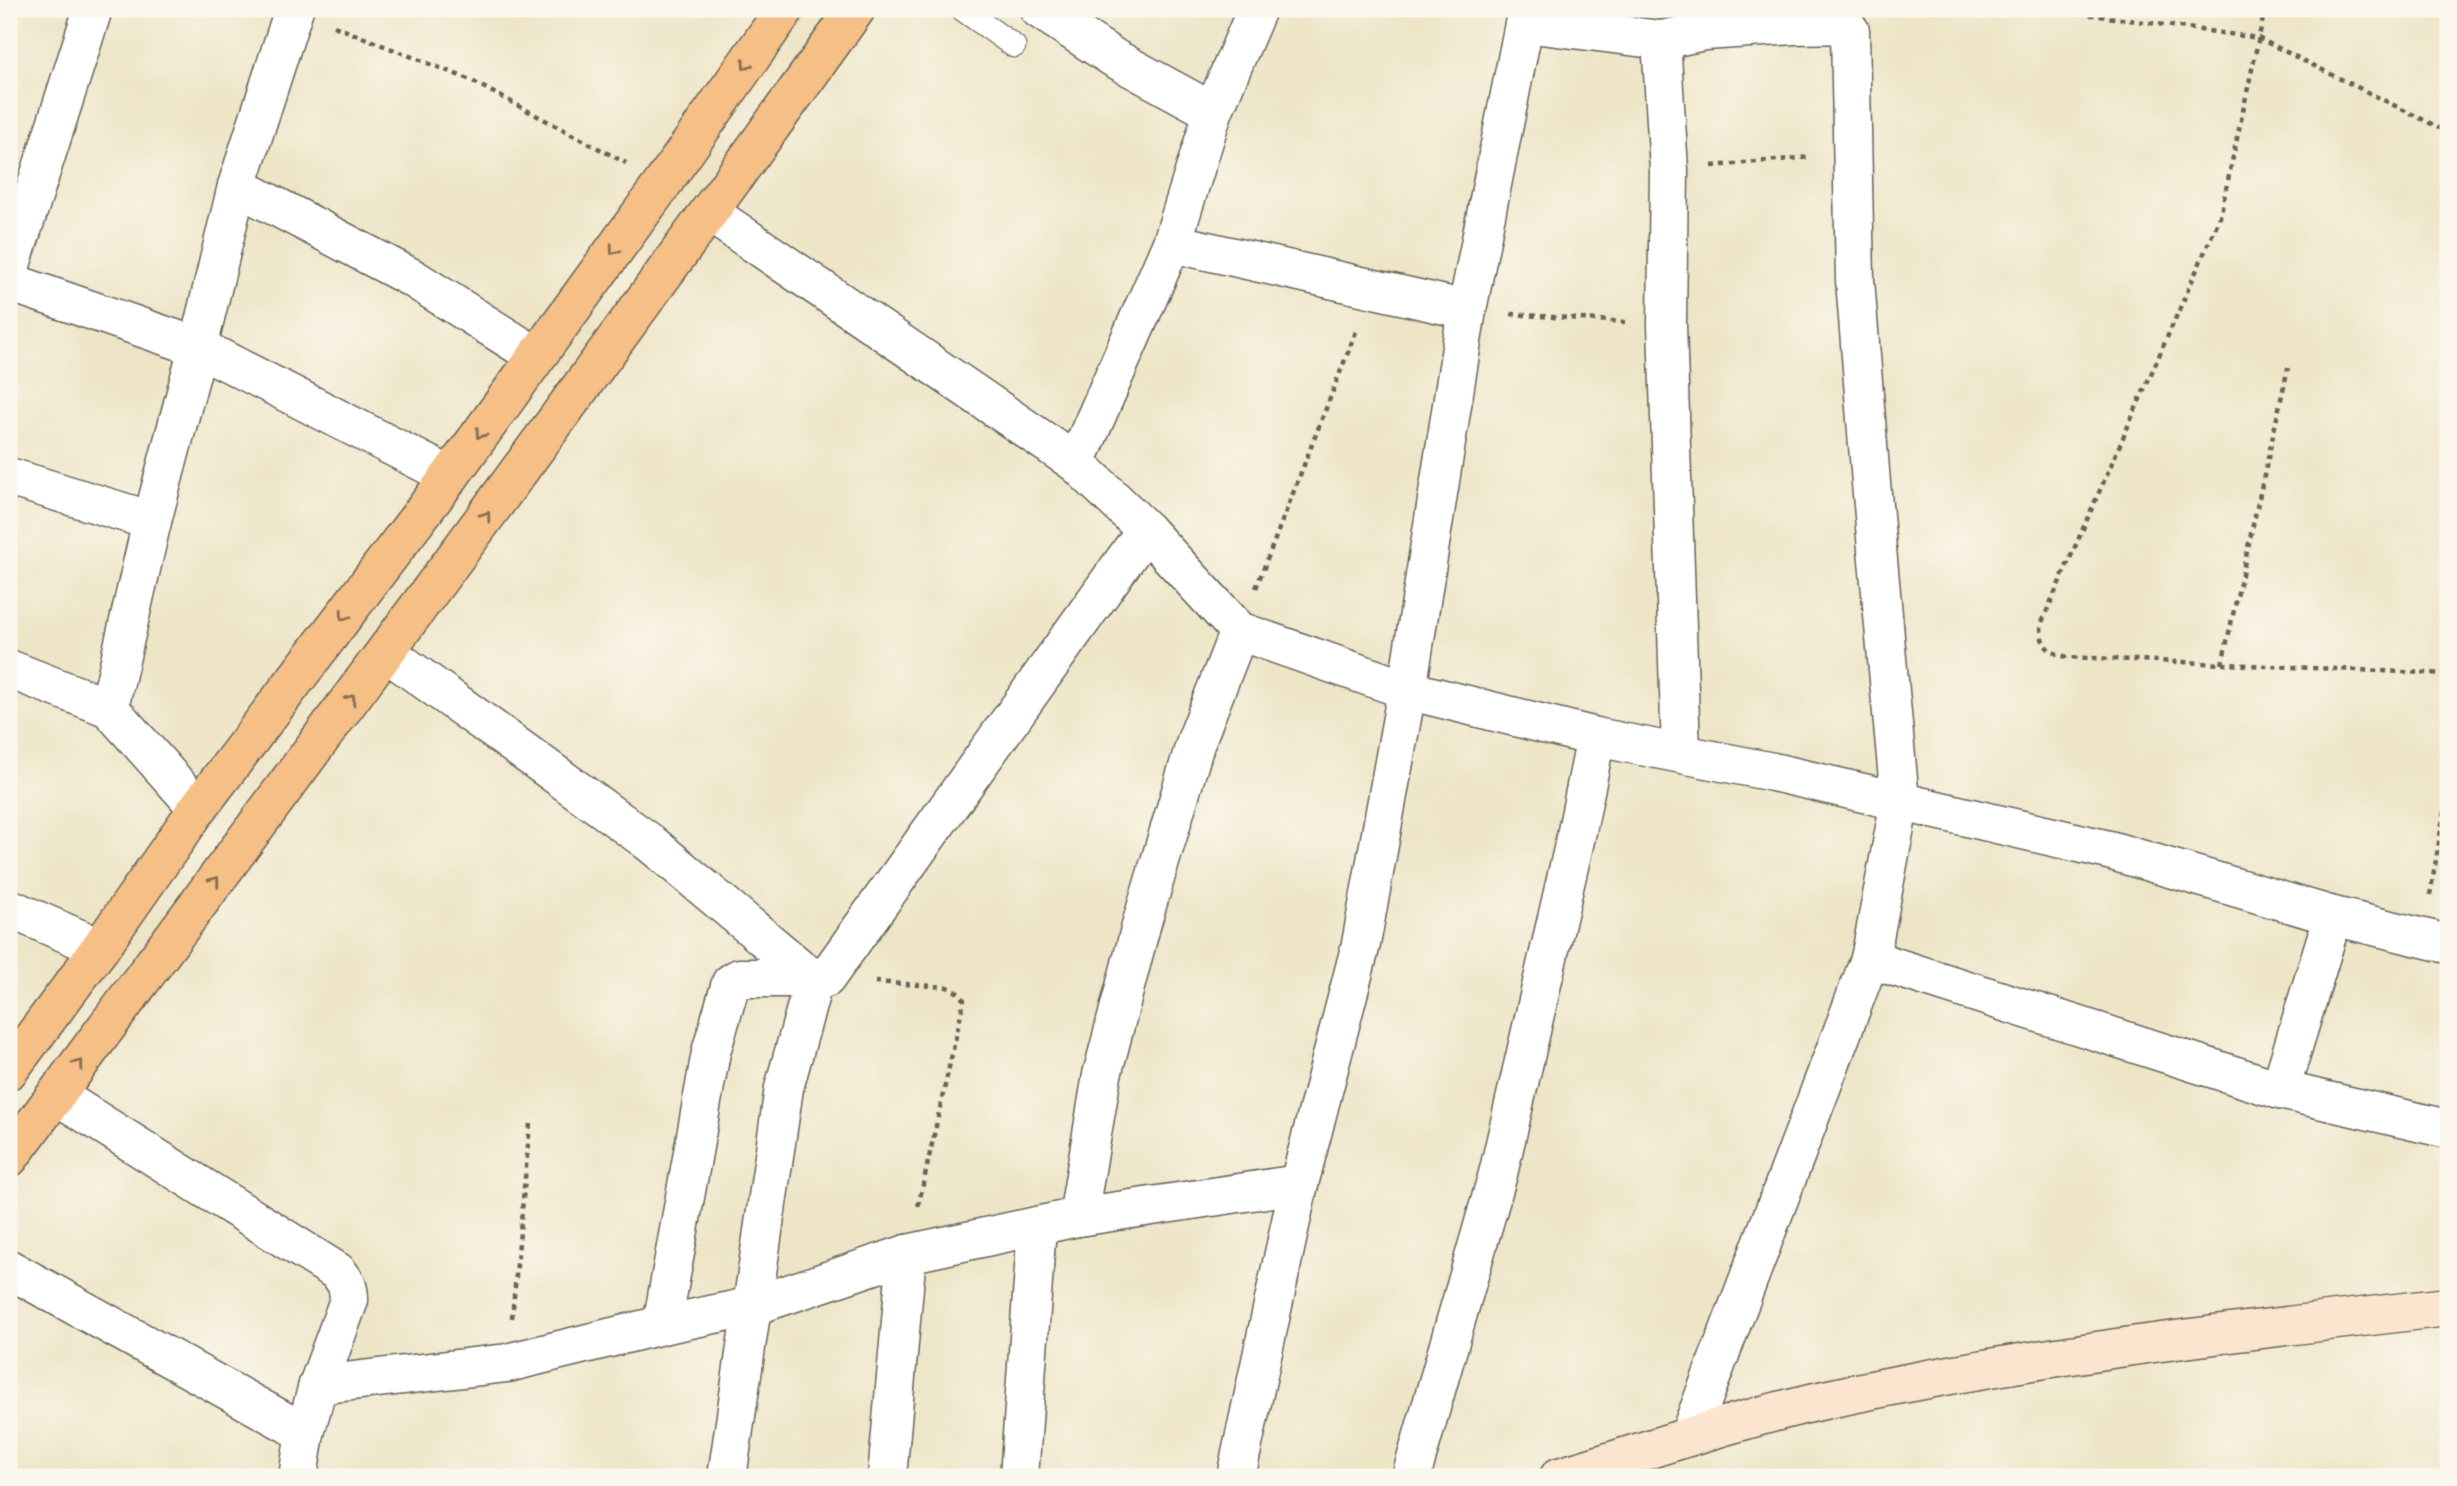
<svg xmlns="http://www.w3.org/2000/svg" width="2457" height="1486" font-family="Cardo,serif">
	<rect width="100%" height="100%" fill="#fbf7ec"/>
	<filter id="ink" filterUnits="userSpaceOnUse"><feTurbulence type="fractalNoise" baseFrequency=".0143" numOctaves="2"/><feDisplacementMap in="SourceGraphic" scale="14" xChannelSelector="R" yChannelSelector="G"/><feConvolveMatrix kernelMatrix="1 2 1 2 8 2 1 2 1" color-interpolation-filters="sRGB"/></filter>
	<filter id="wash" filterUnits="userSpaceOnUse"><feTurbulence type="fractalNoise" baseFrequency=".00686" numOctaves="4" result="noise"/><feDisplacementMap in="SourceGraphic" scale="28" xChannelSelector="R" yChannelSelector="G"/><feGaussianBlur stdDeviation="1.57" result="paint"/><feColorMatrix in="noise" values="0 0 0 0 0 0 0 0 0 0 0 0 0 0 0 0 0 1.4 0 .05"/><feComposite in="paint" operator="in"/></filter>
	<g filter="url(#wash)">
		<rect width="100%" height="100%" fill="#eee5c7"/>
	</g>
	<g filter="url(#ink)">
		<g fill="none" stroke-linecap="round" stroke-linejoin="round">
			<!-- service casing -->
			<g stroke="#666258" stroke-width="25">
				<path id="service" d="M962 9 1014 46"/>
			</g>
			<!-- minor casing -->
			<g stroke="#666258" stroke-width="41">
				<g id="minor">
					<path d="M1039 9 1114 58 1213 112"/>
					<path d="M1525 23 1661 40 1705 31 1794 25 1845 24 1850 31 1855 280 1871 483 1900 801 1870 959 1689 1436"/>
					<path d="M1661 40 1669 170 1667 324 1681 752"/>
					<path d="M237 186 414 279 536 356"/>
					<path d="M710 213 1076 463 1146 530 1239 631 1407 690 1596 737 1773 772 2109 850 2333 916 2448 944"/>
					<path d="M1172 243 1467 310"/>
					<path d="M9 271 93 9"/>
					<path d="M9 282 198 347 450 476"/>
					<path d="M1076 463 1172 243 1213 112 1257 9"/>
					<path d="M9 477 152 521"/>
					<path d="M386 652 649 842 814 980 784 1088 727 1477"/>
					<path d="M9 669 109 708 198 808"/>
					<path d="M109 708 152 521 198 347 237 186 294 9"/>
					<path d="M9 908 100 948"/>
					<path d="M1870 959 2280 1090 2448 1129"/>
					<path d="M2280 1090 2333 916"/>
					<path d="M56 1095 338 1272C346 1282 349 1287 349 1300L318 1385 305 1433 298 1477"/>
					<path d="M1078 1217 1102 1075 1142 922 1196 741 1239 631"/>
					<path d="M9 1269 305 1433"/>
					<path d="M662 1325 711 1052 731 983 739 978H826L1146 530"/>
					<path d="M318 1385 507 1363 662 1325 753 1306 907 1254 1078 1217 1299 1184"/>
					<path d="M887 1477 907 1254"/>
					<path d="M1019 1477 1037 1226"/>
					<path d="M1236 1477 1299 1184 1361 944 1407 690 1467 310 1527 9"/>
					<path d="M1411 1477 1498 1174 1576 836 1596 737"/>
				</g>
			</g>
			<!-- secondary casing -->
			<g stroke="#666258" stroke-width="41">
				<path id="secondary" d="M1559 1477C1647 1451 1734 1420 1824 1400 2030 1355 2239 1331 2448 1307"/>
			</g>
			<!-- primary casing -->
			<g stroke="#666258" stroke-width="41">
				<g id="primary">
					<path d="M9 1070 100 948 198 808 450 476 663 183 785 9"/>
					<path d="M9 1158C293 776 578 395 856 9"/>
				</g>
			</g>
			<!-- path -->
			<g stroke="#666258" stroke-width="4.5" stroke-dasharray="5 5" stroke-linecap="butt">
				<path d="M1467 9 1484 13"/>
				<path d="M2050 9 2258 38 2448 132"/>
				<path d="M2265 9 2220 217 2042 622C2038 644 2048 653 2068 657L2448 674"/>
				<path d="M334 26 468 79 626 163"/>
				<path d="M1712 166 1811 157"/>
				<path d="M1511 314 1625 322"/>
				<path d="M1256 588 1357 329"/>
				<path d="M2222 664 2288 368"/>
				<path d="M2430 895 2448 789"/>
				<path d="M875 982 947 987 957 992 964 1000 918 1207"/>
				<path d="M512 1318 530 1124"/>
			</g>
			<!-- service -->
			<use href="#service" stroke="#fff" stroke-width="23"/>
			<!-- minor -->
			<use href="#minor" stroke="#fff" stroke-width="38"/>
			<!-- secondary -->
			<use href="#secondary" stroke="#fbe5cf" stroke-width="38"/>
			<!-- primary -->
			<use href="#primary" stroke="#f5bf86" stroke-width="38"/>
		</g>
		<!-- one-way arrows -->
		<defs><path id="oneway-chevron" d="M-2-3.5L2.5 0L-2 3.5" fill="none" stroke-width="1.6" stroke-linecap="round" stroke-linejoin="round" transform="scale(1.75)"/></defs>
		<g stroke="#886e51">
			<use href="#oneway-chevron" transform="translate(746 65) rotate(125)"/>
			<use href="#oneway-chevron" transform="translate(614 250) rotate(126)"/>
			<use href="#oneway-chevron" transform="translate(480 434) rotate(126)"/>
			<use href="#oneway-chevron" transform="translate(486 516) rotate(-54)"/>
			<use href="#oneway-chevron" transform="translate(344 616) rotate(127)"/>
			<use href="#oneway-chevron" transform="translate(351 699) rotate(-53)"/>
			<use href="#oneway-chevron" transform="translate(215 881) rotate(-53)"/>
			<use href="#oneway-chevron" transform="translate(79 1064) rotate(-53)"/>
		</g>
	</g>
	<!-- margin -->
	<rect width="2457" height="1486" fill="none" stroke="#fbf7ec" stroke-width="35"/>
</svg>
